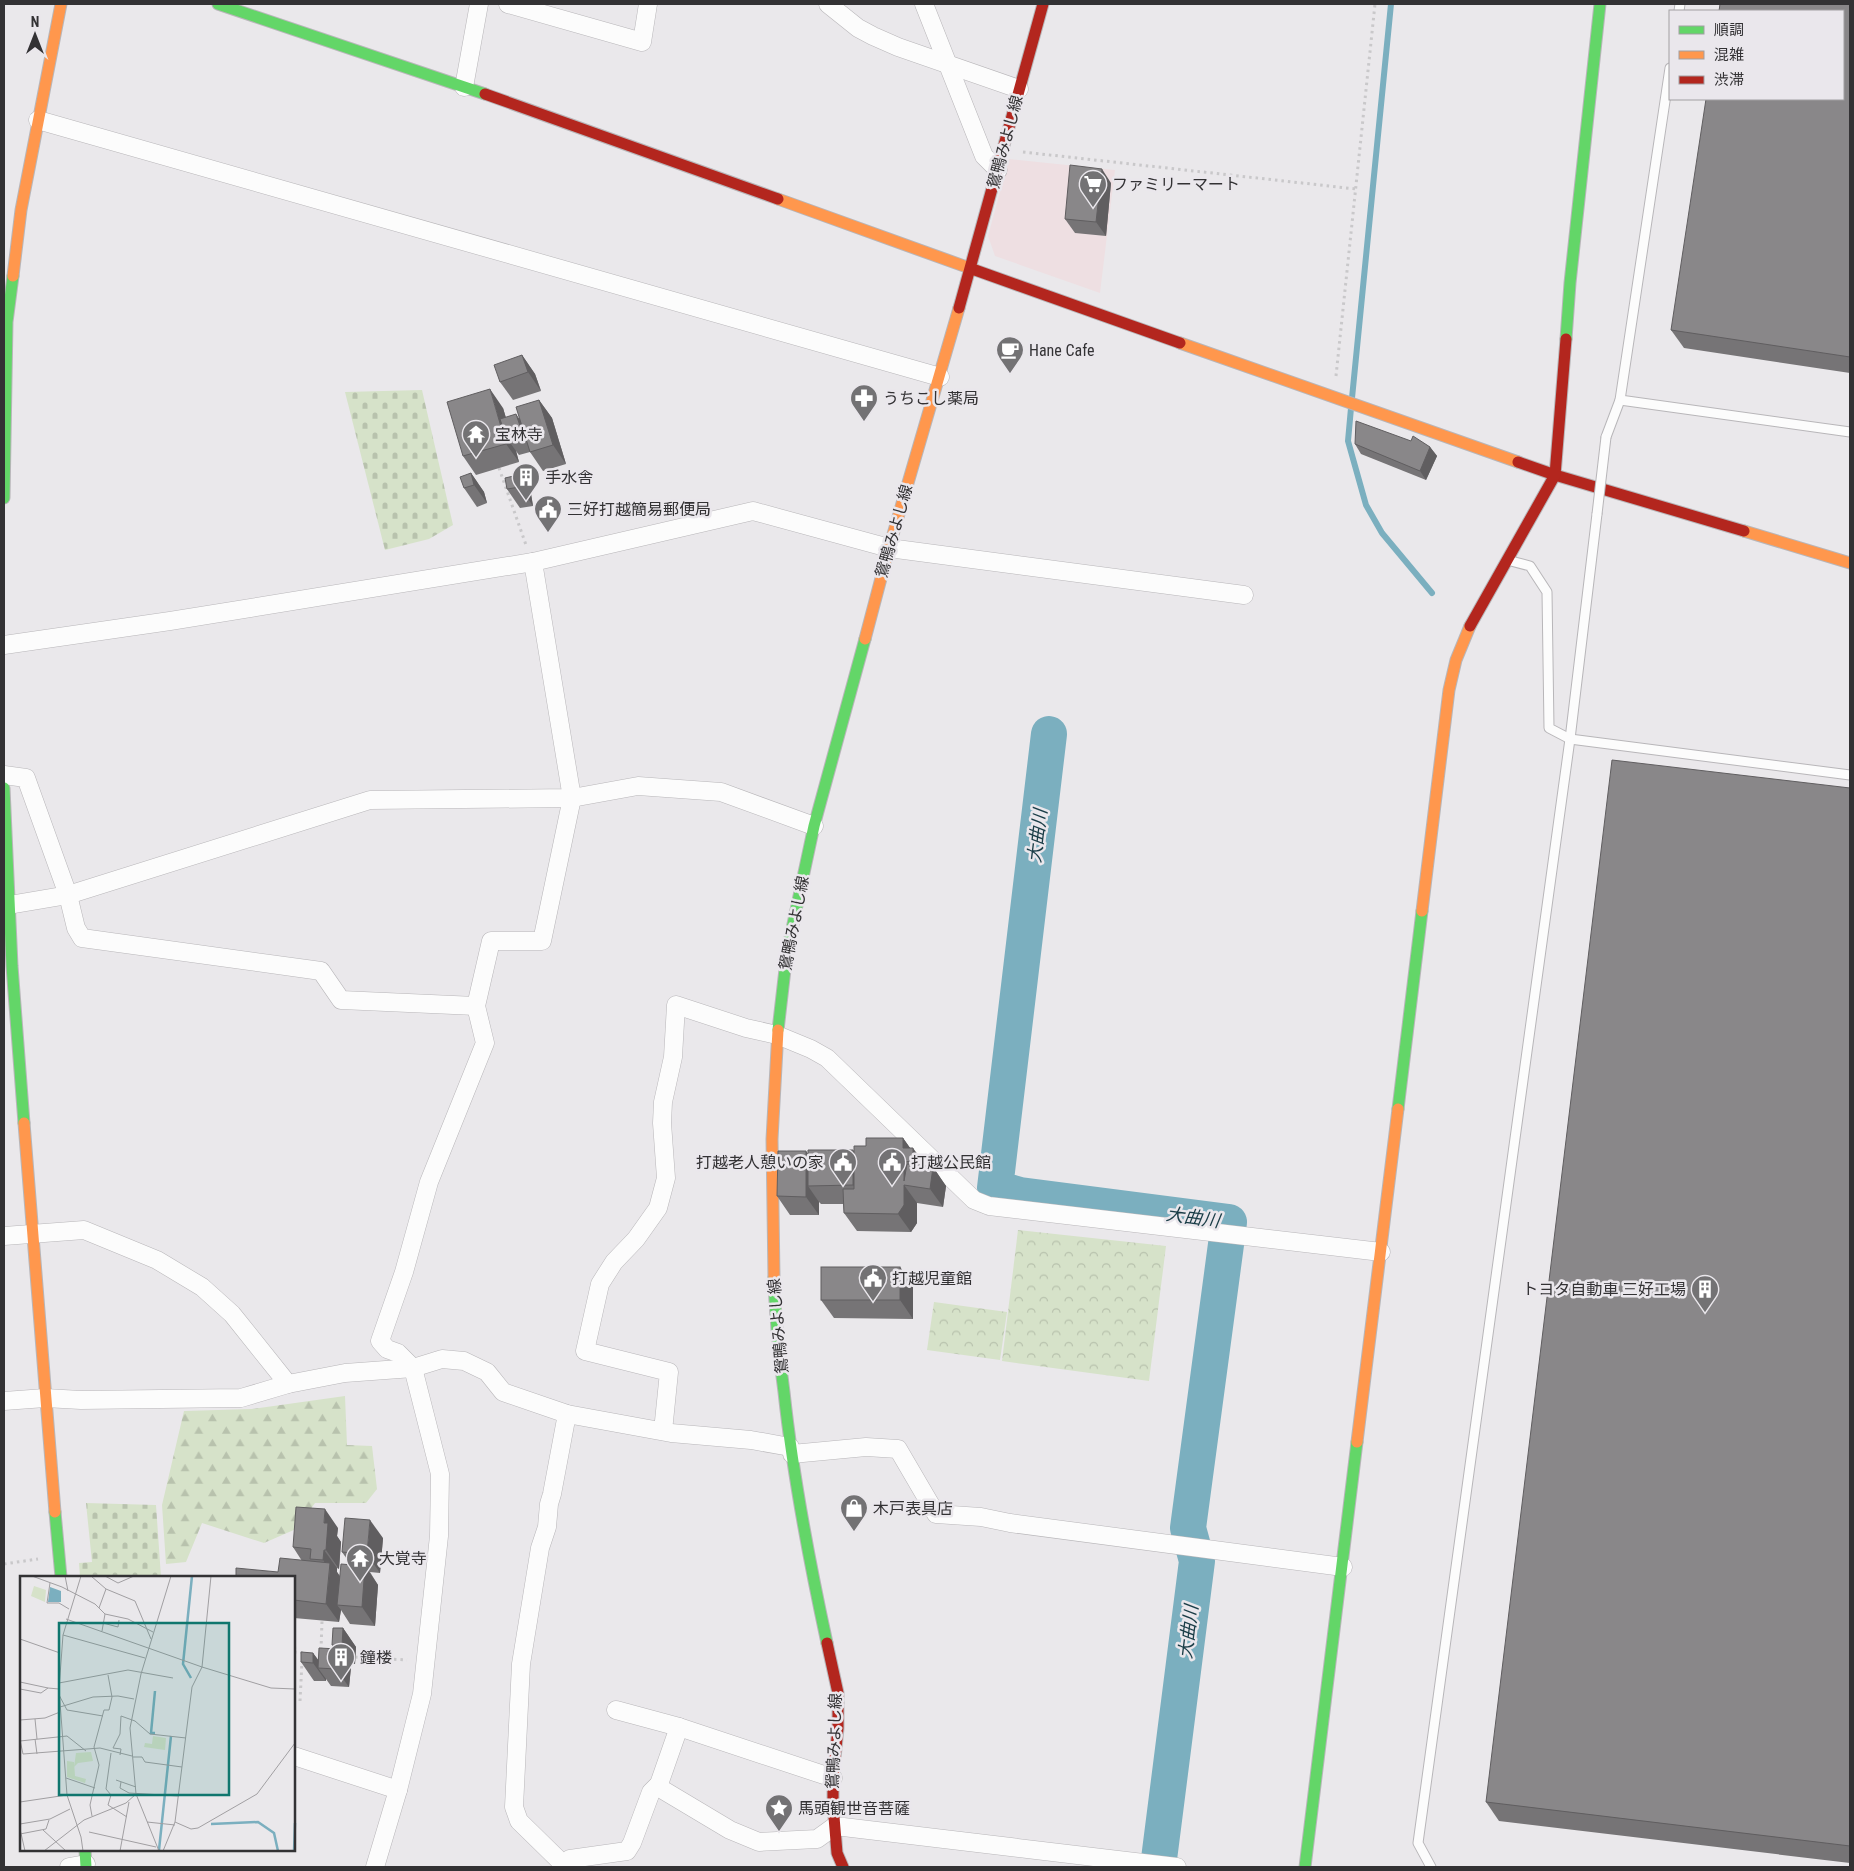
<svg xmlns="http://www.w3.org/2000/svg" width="1854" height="1871" font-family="'Roboto Condensed','Noto Sans JP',sans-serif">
	<defs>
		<pattern id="forest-firs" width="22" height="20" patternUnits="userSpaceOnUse" patternTransform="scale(1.25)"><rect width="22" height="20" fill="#d6e2c9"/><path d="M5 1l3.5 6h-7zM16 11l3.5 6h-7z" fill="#b8c2ad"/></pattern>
		<pattern id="cemetery-stones" width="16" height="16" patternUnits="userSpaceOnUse" patternTransform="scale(1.25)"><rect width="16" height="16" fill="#d6e2c9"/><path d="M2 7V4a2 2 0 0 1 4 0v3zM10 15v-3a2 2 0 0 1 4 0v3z" fill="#b8c2ad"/></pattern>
		<pattern id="park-crowns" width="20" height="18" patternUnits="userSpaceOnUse" patternTransform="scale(1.25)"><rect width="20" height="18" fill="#d6e2c9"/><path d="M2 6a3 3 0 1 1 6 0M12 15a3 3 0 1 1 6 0" fill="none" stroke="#b8c2ad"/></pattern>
	</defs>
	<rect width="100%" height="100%" fill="#eae8eb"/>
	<!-- commercial -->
	<path fill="#eedfe2" d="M1009 159 1115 170 1100 293 995 256 988 236Z"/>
	<!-- forest -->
	<path fill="url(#forest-firs)" d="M345 1396 347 1445 372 1446 377 1489 366 1503H315L296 1529 264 1543 202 1523 186 1562 166 1564 162 1505 184 1411 252 1409Z"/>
	<!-- cemetery -->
	<g fill="url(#cemetery-stones)">
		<path d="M422 390 453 525 429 539 385 550 345 392Z"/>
		<path d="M86 1503 156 1505 161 1577H80L79 1563 92 1562Z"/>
	</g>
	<!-- park -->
	<g fill="url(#park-crowns)">
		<path d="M1018 1230 1166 1246 1149 1381 1002 1361Z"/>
		<path d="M934 1302 1007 1312 1000 1360 927 1350Z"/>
	</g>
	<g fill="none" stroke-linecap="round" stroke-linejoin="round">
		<!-- stream -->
		<g stroke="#7bafbf" stroke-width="6">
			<path d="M1352 398 1391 4"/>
			<path d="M1351 408 1348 441 1366 505 1382 533 1432 593"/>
		</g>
		<!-- river -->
		<path stroke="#7bafbf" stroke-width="36" d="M1049 734 995 1188 1020 1195 1229 1222 1188 1528 1197 1561 1158 1867"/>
		<!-- lane casing -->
		<g stroke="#b8b6b9" stroke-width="11">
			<g id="lane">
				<path d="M1679 11 1680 4"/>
				<path d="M1620 400 1850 432"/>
				<path d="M1606 437 1620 400 1670 68"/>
				<path d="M1507 560 1530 566 1547 592 1549 728 1570 739 1850 775"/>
				<path d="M1431 1867 1418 1843 1570 739 1597 514"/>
			</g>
		</g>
		<!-- street casing -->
		<g stroke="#b8b6b9" stroke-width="19">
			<g id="street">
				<path d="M508 4 642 42 648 4"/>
				<path d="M828 4 858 28 873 36 898 47 1019 89"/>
				<path d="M924 4 984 156 998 170"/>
				<path d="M464 87 479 4"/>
				<path d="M38 120 940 377"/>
				<path d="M4 645 170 621 533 562 753 511 889 548 1244 595"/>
				<path d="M4 775 26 778 68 895 76 928 82 938 321 971 341 1000 476 1006"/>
				<path d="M9 905 68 895 370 800 572 798 638 786 721 792 814 826"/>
				<path d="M4 1236 84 1230 157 1260 202 1287 232 1314 288 1384"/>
				<path d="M4 1401 45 1398 81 1400 241 1398 288 1384 345 1373 413 1368 442 1359 464 1361 487 1372 503 1392 567 1414 671 1433 751 1440 790 1447"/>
				<path d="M663 1431 669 1372 585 1351 600 1284 614 1262 636 1239 658 1208 666 1178 662 1123 663 1102 673 1057 676 1005 746 1028 777 1035 811 1049 827 1058 974 1200 989 1206 1381 1252"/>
				<path d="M792 1454 866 1447 898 1449 936 1514 981 1517 1010 1523 1343 1567"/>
				<path d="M616 1710 679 1727 833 1778"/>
				<path d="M679 1727 658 1787 730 1830 759 1842 817 1839 835 1826 1177 1867"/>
				<path d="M294 1756 398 1790"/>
				<path d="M69 1867 86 1864"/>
				<path d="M375 1867 398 1790 422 1694 439 1536 440 1474 413 1368 398 1353 387 1349 380 1341 404 1272 429 1182 485 1043 476 1006 491 941H542L572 798 533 562"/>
				<path d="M566 1867 519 1821 514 1807 521 1664 540 1548 547 1527 549 1504 552 1494 567 1414"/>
				<path d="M566 1867 570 1859 627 1851 632 1843 651 1792 657 1786"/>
			</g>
		</g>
		<!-- fast casing -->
		<g stroke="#b8b6b9" stroke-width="13">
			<g id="fast">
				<path d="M218 4 485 94"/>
				<path d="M1566 339 1570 283 1600 4"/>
				<path d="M4 498 7 322 13 276"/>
				<path d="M4 788 12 966 24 1123"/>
				<path d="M778 1030 787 952 814 826 865 639"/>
				<path d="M1398 1109 1422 911"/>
				<path d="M774 1278C775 1316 779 1354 784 1392 793 1476 809 1560 827 1643"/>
				<path d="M55 1512 61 1577"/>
				<path d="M85 1850 86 1867"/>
				<path d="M1305 1867 1357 1442"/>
			</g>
		</g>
		<!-- slow casing -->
		<g stroke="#b8b6b9" stroke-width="13">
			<g id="slow">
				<path d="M778 199 975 270"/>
				<path d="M13 276 21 210 61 4"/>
				<path d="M1180 343 1518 462"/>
				<path d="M1744 531 1850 563"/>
				<path d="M865 639 889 548 959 308"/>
				<path d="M1422 911 1449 690 1456 660 1470 626"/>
				<path d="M24 1123 55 1512"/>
				<path d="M774 1278 772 1139 778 1030"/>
				<path d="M1357 1442 1398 1109"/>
			</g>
		</g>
		<!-- jam casing -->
		<g stroke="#b8b6b9" stroke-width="13">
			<g id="jam">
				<path d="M485 94 778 199"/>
				<path d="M975 270 1180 343"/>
				<path d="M959 308 1043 4"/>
				<path d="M1518 462 1555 475 1744 531"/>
				<path d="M1470 626 1555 475 1566 339"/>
				<path d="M827 1643 838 1693V1728L833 1778V1805L837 1853 843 1867"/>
			</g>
		</g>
		<!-- path -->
		<g stroke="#c9c8ca" stroke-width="3" stroke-dasharray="2.5 4" stroke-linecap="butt">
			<path d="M1023 152 1356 189"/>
			<path d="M1336 376 1375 4"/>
			<path d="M499 468 526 545"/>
			<path d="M4 1564 38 1559"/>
			<path d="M294 1640 295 1652"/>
			<path d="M321 1650 322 1621"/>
			<path d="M294 1652 305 1653"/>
			<path d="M355 1657 407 1660"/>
			<path d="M300 1701 302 1661"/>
		</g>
		<!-- lane -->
		<use href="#lane" stroke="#fcfcfc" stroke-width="9"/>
		<!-- street -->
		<use href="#street" stroke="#fcfcfc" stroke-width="18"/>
		<!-- fast -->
		<use href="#fast" stroke="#63d668" stroke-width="11"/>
		<!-- slow -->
		<use href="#slow" stroke="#ff974d" stroke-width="11"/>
		<!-- jam -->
		<use href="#jam" stroke="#b3261e" stroke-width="11"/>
		<!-- lane-bridge casing -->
		<g stroke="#b8b6b9" stroke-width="11" stroke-linecap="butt">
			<path id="lane-bridge" d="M1597 514 1606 437"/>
		</g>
		<!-- lane-bridge -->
		<use href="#lane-bridge" stroke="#fcfcfc" stroke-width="9"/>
	</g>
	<!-- wall -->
	<g fill="#767476">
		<path d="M1850 4V373L1684 348 1671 330Z"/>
		<path d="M1111 183 1106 236 1075 233 1065 219Z"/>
		<path d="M522 355 535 374 541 391 513 400 500 382Z"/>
		<path d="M539 400 552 418 566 464 543 471 530 452 519 455 516 451 519 462 476 475 463 456 503 408 506 418 520 419Z"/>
		<path d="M1411 441 1430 447 1437 456 1426 480 1361 454 1355 444Z"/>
		<path d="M471 473 484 492 487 503 477 507 464 488Z"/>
		<path d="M518 475 531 494 533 506 520 508 507 489Z"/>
		<path d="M1850 788V1863L1499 1821 1486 1802Z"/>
		<path d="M903 1138 910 1148 926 1166 933 1167 946 1186 943 1207 917 1203V1223L911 1232 857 1231 844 1213 843 1204H821L819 1202V1215H790L777 1196 808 1153 854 1152 866 1146Z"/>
		<path d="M900 1267 913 1286V1319L834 1318 821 1300Z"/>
		<path d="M338 1528 337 1536 341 1542 339 1569 337 1568V1572L340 1576 351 1565 342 1552 383 1538 380 1573 370 1572 378 1585 375 1626 350 1624 341 1610 339 1622 294 1618V1577L302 1561 293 1547Z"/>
		<path d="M343 1628 356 1647 355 1664H348L351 1667 349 1687 331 1686 326 1679V1681H314L301 1662 313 1653 319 1661 334 1648 332 1645Z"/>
	</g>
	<!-- shaded-wall -->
	<g fill="#605e60">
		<path d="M1102 169 1111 183 1106 236 1096 222Z"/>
		<path d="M522 355 535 374 541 391 528 372Z"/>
		<path d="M490 389 503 408 511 435 506 437 516 451 519 462 506 444Z"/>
		<path d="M539 400 552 418 566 464 553 445Z"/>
		<path d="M516 414 529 433 535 450 522 432Z"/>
		<path d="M1430 447 1437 456 1426 480 1420 471Z"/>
		<path d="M471 473 484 492 487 503 474 485Z"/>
		<path d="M518 475 531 494 533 506 520 487Z"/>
		<path d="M903 1138 913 1152V1148L926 1166V1180L903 1148Z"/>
		<path d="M853 1150 866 1169V1204L853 1185Z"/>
		<path d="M806 1151 819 1169 808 1186 819 1202V1215L806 1197Z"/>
		<path d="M904 1162 917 1180 904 1181Z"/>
		<path d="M933 1167 946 1186 943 1207 930 1189Z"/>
		<path d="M904 1185 917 1203V1223L911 1232 898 1214Z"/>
		<path d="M900 1267 913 1286V1319L900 1300Z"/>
		<path d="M325 1509 338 1528 337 1536 341 1542 339 1569 326 1550 324 1523Z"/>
		<path d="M370 1520 383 1538 380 1573 367 1554Z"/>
		<path d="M324 1550 337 1568V1572L343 1582 337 1605 341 1610 339 1622 326 1604 330 1570 323 1560Z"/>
		<path d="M365 1566 378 1585 375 1626 362 1607Z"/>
		<path d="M343 1628 356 1647 355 1664 342 1646Z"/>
		<path d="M338 1649 351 1667 349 1687 336 1669Z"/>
		<path d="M313 1653 324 1668H318L326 1679V1681L313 1663Z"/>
	</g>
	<!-- building -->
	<g fill="#898789" stroke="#605e60">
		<path d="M1720 4H1850V357L1671 330 1706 99H1843V11H1719Z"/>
		<path d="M1070 165 1102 169 1096 222 1065 219Z"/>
		<path d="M522 355 528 372 500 382 494 365Z"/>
		<path d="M490 389 506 444 463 456 447 402Z"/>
		<path d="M539 400 553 445 530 452 516 407Z"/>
		<path d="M516 414 522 432 506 437 500 419Z"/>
		<path d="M1356 421 1411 441 1413 436 1430 447 1420 471 1355 444Z"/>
		<path d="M471 473 474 485 464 488 460 477Z"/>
		<path d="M518 475 520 487 507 489 505 478Z"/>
		<path d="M1612 760 1850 788V1846L1486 1802Z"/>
		<path d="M866 1138H903V1148H913V1161L904 1162V1181L907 1164 933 1167 930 1189 904 1185V1205L898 1214 844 1213 843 1189H854V1146H866Z"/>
		<path d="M808 1150H853V1185L808 1186Z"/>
		<path d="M778 1151H806V1197L777 1196Z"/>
		<rect x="821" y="1267" width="79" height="33"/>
		<path d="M296 1507 325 1509 324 1523H328L326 1550H324L323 1560 310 1559 311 1549 293 1547Z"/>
		<path d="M345 1518 370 1520 367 1554 342 1552Z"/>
		<path d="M280 1558 330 1563 326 1604 294 1600V1577H236V1568L278 1572Z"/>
		<path d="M341 1564 365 1566 362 1607 337 1605Z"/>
		<path d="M333 1628H343L342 1646 332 1645Z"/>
		<path d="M319 1648 338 1649 336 1669 318 1668Z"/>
		<path d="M301 1652 313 1653V1663L301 1662Z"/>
	</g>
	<!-- icons -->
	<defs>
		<g id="supermarket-pin" transform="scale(1.4375)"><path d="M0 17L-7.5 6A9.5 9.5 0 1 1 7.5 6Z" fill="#737274" stroke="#eae7ec"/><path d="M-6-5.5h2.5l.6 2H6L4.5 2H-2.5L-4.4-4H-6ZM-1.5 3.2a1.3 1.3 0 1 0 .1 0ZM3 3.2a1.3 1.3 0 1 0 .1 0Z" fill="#fff"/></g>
		<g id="cafe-pin" transform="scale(1.4375)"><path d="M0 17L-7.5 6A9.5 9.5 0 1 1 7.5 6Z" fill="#737274" stroke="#eae7ec"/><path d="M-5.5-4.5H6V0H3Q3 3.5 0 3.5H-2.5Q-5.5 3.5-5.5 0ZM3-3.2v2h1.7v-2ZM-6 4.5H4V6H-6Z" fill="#fff"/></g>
		<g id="pharmacy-pin" transform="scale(1.4375)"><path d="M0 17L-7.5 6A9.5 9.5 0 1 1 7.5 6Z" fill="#737274" stroke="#eae7ec"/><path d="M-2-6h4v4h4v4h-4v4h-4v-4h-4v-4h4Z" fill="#fff"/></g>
		<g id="temple-pin" transform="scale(1.4375)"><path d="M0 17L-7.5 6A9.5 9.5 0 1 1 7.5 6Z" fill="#737274" stroke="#eae7ec"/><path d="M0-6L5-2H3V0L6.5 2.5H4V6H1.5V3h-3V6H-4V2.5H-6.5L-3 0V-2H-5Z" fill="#fff"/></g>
		<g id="building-pin" transform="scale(1.4375)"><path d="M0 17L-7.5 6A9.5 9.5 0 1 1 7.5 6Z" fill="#737274" stroke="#eae7ec"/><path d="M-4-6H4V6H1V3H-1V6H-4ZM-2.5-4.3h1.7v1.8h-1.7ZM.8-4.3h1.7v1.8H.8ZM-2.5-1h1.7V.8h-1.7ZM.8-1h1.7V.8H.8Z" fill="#fff"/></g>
		<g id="civic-pin" transform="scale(1.4375)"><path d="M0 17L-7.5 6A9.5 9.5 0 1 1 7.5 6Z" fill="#737274" stroke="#eae7ec"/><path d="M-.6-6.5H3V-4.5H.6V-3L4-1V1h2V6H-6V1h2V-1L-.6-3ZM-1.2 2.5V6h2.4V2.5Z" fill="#fff"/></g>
		<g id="shop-pin" transform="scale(1.4375)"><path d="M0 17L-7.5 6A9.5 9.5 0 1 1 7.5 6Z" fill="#737274" stroke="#eae7ec"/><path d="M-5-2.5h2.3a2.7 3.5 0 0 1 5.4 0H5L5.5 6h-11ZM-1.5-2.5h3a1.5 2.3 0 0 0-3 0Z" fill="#fff"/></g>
		<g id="sight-pin" transform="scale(1.4375)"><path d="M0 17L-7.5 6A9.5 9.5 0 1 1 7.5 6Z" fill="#737274" stroke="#eae7ec"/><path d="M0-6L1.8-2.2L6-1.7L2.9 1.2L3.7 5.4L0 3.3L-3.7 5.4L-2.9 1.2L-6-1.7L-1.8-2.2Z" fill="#fff"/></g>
	</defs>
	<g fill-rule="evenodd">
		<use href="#supermarket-pin" x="1093" y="184"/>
		<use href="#cafe-pin" x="1010" y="350"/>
		<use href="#pharmacy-pin" x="864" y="398"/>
		<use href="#temple-pin" x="476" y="434"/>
		<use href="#building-pin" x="526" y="477"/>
		<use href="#civic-pin" x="548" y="509"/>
		<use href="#civic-pin" x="843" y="1162"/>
		<use href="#civic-pin" x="892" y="1162"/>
		<use href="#civic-pin" x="873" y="1278"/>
		<use href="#building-pin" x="1705" y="1289"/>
		<use href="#shop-pin" x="854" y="1508"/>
		<use href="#temple-pin" x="360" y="1558"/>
		<use href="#building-pin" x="341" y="1657"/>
		<use href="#sight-pin" x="779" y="1808"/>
	</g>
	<g text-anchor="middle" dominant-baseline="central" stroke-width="5" stroke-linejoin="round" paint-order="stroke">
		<!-- street labels -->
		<g font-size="16" fill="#333234" stroke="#eae7ec">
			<text transform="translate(1005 142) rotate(-75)">鴛鴨みよし線</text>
			<text transform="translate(894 531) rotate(-74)">鴛鴨みよし線</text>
			<text transform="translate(794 923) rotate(-79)">鴛鴨みよし線</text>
			<text transform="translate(778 1326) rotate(-95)">鴛鴨みよし線</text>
			<text transform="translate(834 1741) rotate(-88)">鴛鴨みよし線</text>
		</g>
		<!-- poi labels -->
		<g font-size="16" fill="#333234" stroke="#eae7ec" text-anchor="start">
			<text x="1112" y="184">ファミリーマート</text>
			<text x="1029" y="350">Hane Cafe</text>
			<text x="883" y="398">うちこし薬局</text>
			<text x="495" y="434">宝林寺</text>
			<text x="545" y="477">手水舎</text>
			<text x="567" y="509">三好打越簡易郵便局</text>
			<text x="824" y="1162" text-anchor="end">打越老人憩いの家</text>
			<text x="911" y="1162">打越公民館</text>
			<text x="892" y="1278">打越児童館</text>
			<text x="1686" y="1289" text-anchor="end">トヨタ自動車 三好工場</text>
			<text x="873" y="1508">木戸表具店</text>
			<text x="379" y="1558">大覚寺</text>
			<text x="360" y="1657">鐘楼</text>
			<text x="798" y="1808">馬頭観世音菩薩</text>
		</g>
		<!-- water labels -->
		<g font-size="18" font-style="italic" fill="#1a3d47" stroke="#eae7ec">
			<text transform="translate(1037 836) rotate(-83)">大曲川</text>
			<text transform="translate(1193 1217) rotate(8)">大曲川</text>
			<text transform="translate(1188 1632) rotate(-83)">大曲川</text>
		</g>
	</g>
	<!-- overview -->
	<g transform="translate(20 1576)">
		<rect width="275" height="275" fill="#eae8eb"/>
		<path d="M71 176 73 185 58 187 54 191 56 177Z" fill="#d6e2c9"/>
		<path d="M47 185 54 186 55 200 66 203 65 207 47 201Z" fill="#d6e2c9"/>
		<path d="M14 10 26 14 25 26 11 20ZM133 160 146 162 145 174 124 171 125 167 132 168Z" fill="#d6e2c9"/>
		<path d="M30 11 41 15V26H28Z" fill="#7bafbf"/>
		<path fill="none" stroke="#7bafbf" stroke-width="2.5" d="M171 102 163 88 172 0M135 157H131L135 115M191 248 238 246 254 257 258 275M139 274 151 160M274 275 275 247"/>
		<path fill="none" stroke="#a19fa2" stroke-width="1" d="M12 0 42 11 75 28 85 38 108 43 133 56M45 0 48 15M61 0 43 59 39 113 47 219 61 261 63 275M71 0 86 13 115 25 131 63M85 0 98 7 114 0M30 7 27 27H39L49 33M79 32 86 13M46 43 182 91 251 112 275 113M83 47 98 51 99 44M82 55 85 38M43 59 125 82M0 63 40 77M0 106 28 112M39 107 108 94 153 102M0 113 21 117 28 112 39 113M39 119 47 134 83 140M40 131 73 121 98 120 114 123M15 143 17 163M0 144 25 142 40 136M15 163 17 178M0 164 3 178 80 172 112 180M0 165 47 160 66 175M91 177 86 213 91 219 88 229 107 241M100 179 101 173 93 172 100 158 101 140 115 145 130 158 166 162M113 181H122L125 186 162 191M46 202 75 212M96 204 116 211M101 206 100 212 109 217 159 220M0 226 47 219M72 240 70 229 79 189 74 171 84 134H89L92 121 88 99M127 246 155 249M155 246 171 253 178 252 237 218 275 167M0 248 30 243 50 233M0 253 5 275M23 254 46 275M69 256 136 271M0 258 26 253 29 244M24 275 64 244 106 227 116 218M100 275 109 226M139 275 116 218 110 152 121 98 151 0M143 275 155 246 172 111 182 91 191 0"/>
		<path fill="#0f766e" fill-opacity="0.15" stroke="#0f766e" stroke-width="2.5" d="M39 47H209V219H39Z"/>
		<rect width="275" height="275" fill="none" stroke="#333234" stroke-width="2.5"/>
	</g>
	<!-- border -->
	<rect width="1854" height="1871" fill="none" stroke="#333234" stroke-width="10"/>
	<!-- legend -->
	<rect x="1669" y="10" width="175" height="90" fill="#eae7ec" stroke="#a19fa2"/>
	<rect x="1679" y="26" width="25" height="8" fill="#63d668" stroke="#a19fa2"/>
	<text x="1714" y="35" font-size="15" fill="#333234">順調</text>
	<rect x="1679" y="51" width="25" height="8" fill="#ff974d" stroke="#a19fa2"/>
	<text x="1714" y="60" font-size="15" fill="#333234">混雑</text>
	<rect x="1679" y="76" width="25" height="8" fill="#b3261e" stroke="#a19fa2"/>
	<text x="1714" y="85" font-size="15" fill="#333234">渋滞</text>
	<!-- north arrow -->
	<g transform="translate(35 35)" stroke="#eae7ec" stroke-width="4" paint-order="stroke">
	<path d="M0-4L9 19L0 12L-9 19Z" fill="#333234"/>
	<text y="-8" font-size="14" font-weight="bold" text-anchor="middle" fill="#333234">N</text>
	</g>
</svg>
